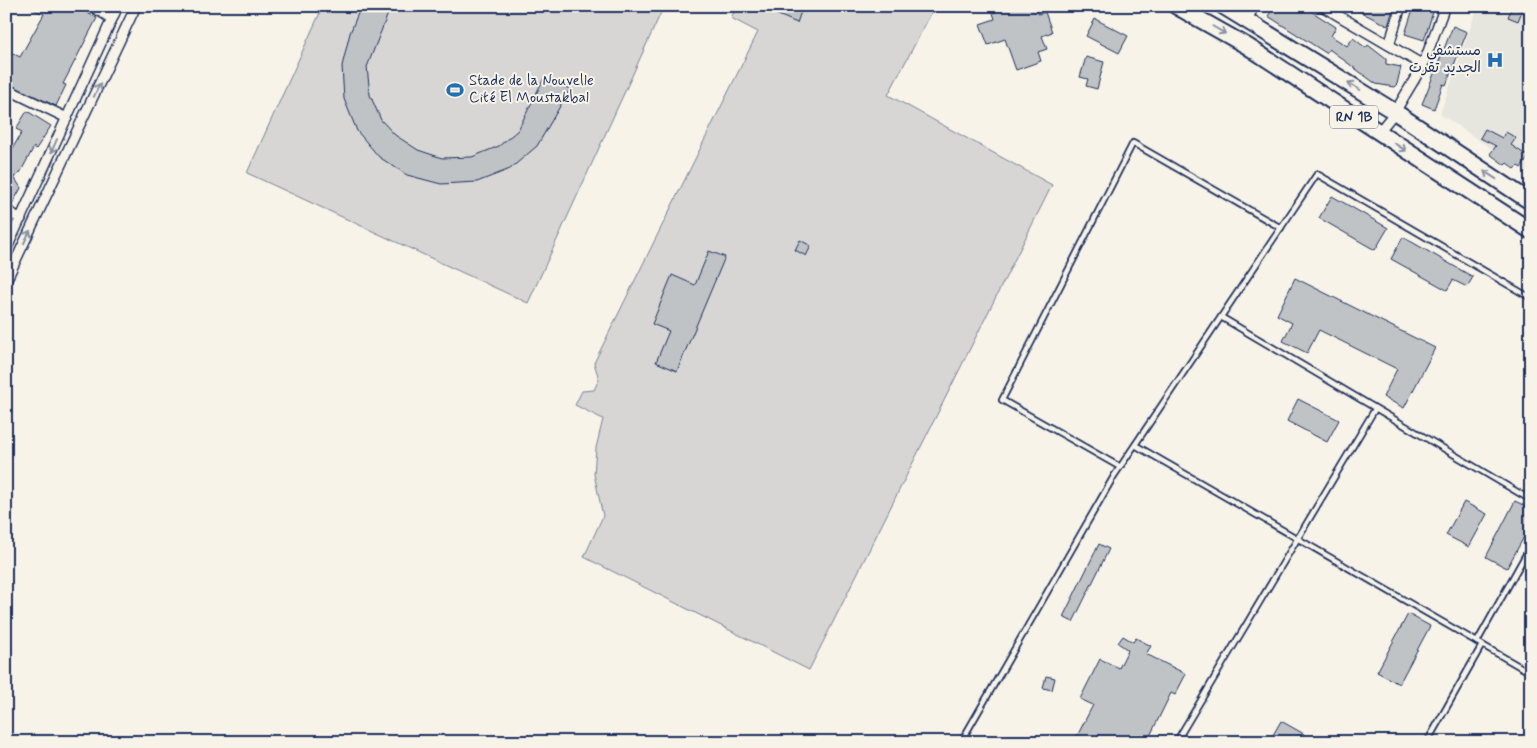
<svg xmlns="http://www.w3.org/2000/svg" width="1537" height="748" font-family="Mynerve,'Playpen Sans Arabic',sans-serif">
	<rect width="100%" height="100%" fill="#f7f3e8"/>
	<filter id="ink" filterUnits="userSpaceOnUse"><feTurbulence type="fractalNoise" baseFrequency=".02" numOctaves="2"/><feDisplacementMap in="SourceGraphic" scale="10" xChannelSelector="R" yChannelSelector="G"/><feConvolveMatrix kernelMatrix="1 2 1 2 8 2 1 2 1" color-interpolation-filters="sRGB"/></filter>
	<g filter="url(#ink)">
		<!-- built -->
		<path fill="#e6e5de" d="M1478 6H1531V175L1440 114Z"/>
		<!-- green -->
		<g fill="#d7d6d4" stroke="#798299">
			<path d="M323 6H664L528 303 247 173Z"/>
			<path d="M737 6H935L888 95 1052 185 809 670 584 557 603 516 594 474 596 448 603 419 575 405 582 391 594 390 599 379 594 363 758 32 731 18Z"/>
		</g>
		<!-- building -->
		<g fill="#c0c3c5" stroke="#1b2f5e">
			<path d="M26 6H74L97 18 63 84 66 85 56 106 6 83V50L20 57 44 14Z"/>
			<path d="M361 6H391L367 67 370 95 381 120 395 135 418 150 442 158 472 157 499 146 518 130 544 78 570 89 537 146 510 169 477 182 441 184 407 175 379 157 357 131 344 99 342 66 350 33Z"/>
			<path d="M757 6H803L797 23Z"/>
			<path d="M998 6H1036L1038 14 1045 12 1052 32 1042 36 1047 49 1038 52 1041 61 1016 70 1005 39 988 45 980 24 995 19 993 13 999 10Z"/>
			<path d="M1275 6H1303L1336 27 1331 36 1347 46 1353 38 1366 48 1368 45 1386 59V64L1401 67 1397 84 1394 87 1376 84 1329 49 1326 53 1268 16Z"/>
			<path d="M1349 6H1394L1388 26Z"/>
			<path d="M1414 6H1435L1424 40 1405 34Z"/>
			<path d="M1512 7 1522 11 1518 21 1508 17Z"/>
			<path d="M1095 19 1128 36 1119 53 1086 36Z"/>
			<path d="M1453 26 1467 32 1446 85 1443 84 1434 109 1422 104Z"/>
			<path d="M1086 57 1104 62 1097 89 1086 86 1088 79 1080 77Z"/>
			<path d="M27 111 51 126 36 149 34 147 20 173 14 177 21 188 11 206 6 204V149L11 151 22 132 16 129Z"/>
			<path d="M1485 129 1502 138 1506 132 1516 138 1511 145 1529 157 1521 168 1518 166 1515 169 1507 163 1505 165 1490 154 1496 146 1480 138Z"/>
			<path d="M1332 196 1388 228 1375 250 1319 218Z"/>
			<path d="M1403 237 1473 277 1467 287 1453 280 1447 290 1391 259Z"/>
			<path d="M800 240 811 246 806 256 795 250Z"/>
			<path d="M709 251 725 257 677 371 656 362 669 331 652 324 672 275 695 285Z"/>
			<path d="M1295 278 1435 348 1404 408 1383 397 1397 369 1319 330 1307 353 1283 341 1292 323 1277 315Z"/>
			<path d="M1298 399 1339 420 1327 442 1287 421Z"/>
			<path d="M1515 501 1531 509V524L1507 568 1486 557Z"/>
			<path d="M1464 502 1487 514 1469 547 1446 535Z"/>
			<path d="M1099 544 1109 549 1073 622 1063 617Z"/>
			<path d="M1408 614 1430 626 1399 684 1377 672Z"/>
			<path d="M1123 636 1133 642 1136 638 1151 646 1146 654 1186 674 1175 695 1171 693 1147 742H1074L1093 705 1080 699 1100 659 1119 668 1128 650 1118 643Z"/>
			<path d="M1046 676 1055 678 1052 690 1043 688Z"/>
			<path d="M1281 721 1304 734 1300 742H1269Z"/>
		</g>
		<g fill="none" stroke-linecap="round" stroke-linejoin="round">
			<!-- service casing -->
			<g stroke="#1b2f5e" stroke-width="8">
				<g id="service">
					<path d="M1221 317 1531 500"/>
					<path d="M1135 445 1531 673"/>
					<path d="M1120 467 1002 400 1133 143 1281 228"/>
					<path d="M1477 642 1531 545"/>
					<path d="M961 742 1114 476 1317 174 1531 298"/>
					<path d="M1176 742 1375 409"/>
					<path d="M1427 742 1482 645"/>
				</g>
			</g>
			<!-- minor casing -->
			<g stroke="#1b2f5e" stroke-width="12">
				<g id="minor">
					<path d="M91 6 112 19"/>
					<path d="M1322 6 1423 65"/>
					<path d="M1247 20 1254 6"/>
					<path d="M1389 45 1401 6"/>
					<path d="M9 90 67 118"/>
					<path d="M1378 133 1395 112 1423 65 1445 6"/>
					<path d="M6 210 21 219"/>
					<path d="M6 250 118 6"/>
					<path d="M6 281 136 6"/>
				</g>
			</g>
			<!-- primary casing -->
			<g stroke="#1b2f5e" stroke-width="19">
				<g id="primary">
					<path d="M1176 6 1247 46 1531 231"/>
					<path d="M1223 6 1395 112 1531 202"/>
				</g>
			</g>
			<!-- service -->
			<use href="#service" stroke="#f7f3e8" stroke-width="4.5"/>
			<!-- minor -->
			<use href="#minor" stroke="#f7f3e8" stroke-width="9"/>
			<!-- primary -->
			<use href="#primary" stroke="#f7f3e8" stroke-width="15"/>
		</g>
		<!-- one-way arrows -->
		<defs><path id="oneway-shaft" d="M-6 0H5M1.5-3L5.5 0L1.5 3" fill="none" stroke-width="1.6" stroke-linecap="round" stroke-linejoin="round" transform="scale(1.25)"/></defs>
		<g stroke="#8991a3">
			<use href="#oneway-shaft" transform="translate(1219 30) rotate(30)"/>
			<use href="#oneway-shaft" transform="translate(1354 86) rotate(-148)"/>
			<use href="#oneway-shaft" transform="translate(97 90) rotate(-65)"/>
			<use href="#oneway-shaft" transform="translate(54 146) rotate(114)"/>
			<use href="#oneway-shaft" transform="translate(1400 147) rotate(33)"/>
			<use href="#oneway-shaft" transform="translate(1490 175) rotate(-147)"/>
			<use href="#oneway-shaft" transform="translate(27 237) rotate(-64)"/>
		</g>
	</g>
	<!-- icons -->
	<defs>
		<g id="hospital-bare" transform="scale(1.35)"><path d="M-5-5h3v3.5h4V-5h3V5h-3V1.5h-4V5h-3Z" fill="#1f6fb2" stroke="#f7f3e8" stroke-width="2.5" paint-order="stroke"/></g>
		<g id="stadium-bare" transform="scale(1.35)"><path d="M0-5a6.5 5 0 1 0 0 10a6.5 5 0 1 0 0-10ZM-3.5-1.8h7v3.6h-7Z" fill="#1f6fb2" stroke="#f7f3e8" stroke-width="2.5" paint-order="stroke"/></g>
	</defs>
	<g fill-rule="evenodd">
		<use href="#hospital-bare" x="1495" y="60"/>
		<use href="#stadium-bare" x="455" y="90"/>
	</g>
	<g text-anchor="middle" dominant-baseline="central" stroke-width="4" stroke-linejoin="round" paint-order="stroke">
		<!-- shield labels -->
		<rect fill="#f7f3e8" stroke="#5d6a87" stroke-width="1" x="1330" y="105.5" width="48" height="23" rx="4"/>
		<g font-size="14" font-weight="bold" fill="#1b2f5e">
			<text x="1354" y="117">RN 1B</text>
		</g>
		<!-- poi labels -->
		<g font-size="15" fill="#1b2f5e" stroke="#f7f3e8" text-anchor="end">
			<text x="1481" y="51">مستشفى<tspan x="1481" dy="17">الجديد تقرت</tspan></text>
			<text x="469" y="81" text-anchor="start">Stade de la Nouvelle<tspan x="469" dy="17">Cité El Moustakbal</tspan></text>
		</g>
	</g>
	<!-- margin -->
	<rect width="1537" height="748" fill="none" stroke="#f7f3e8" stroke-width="25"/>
	<rect x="12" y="12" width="1512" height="723" fill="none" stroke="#1b2f5e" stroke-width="2" filter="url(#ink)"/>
</svg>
